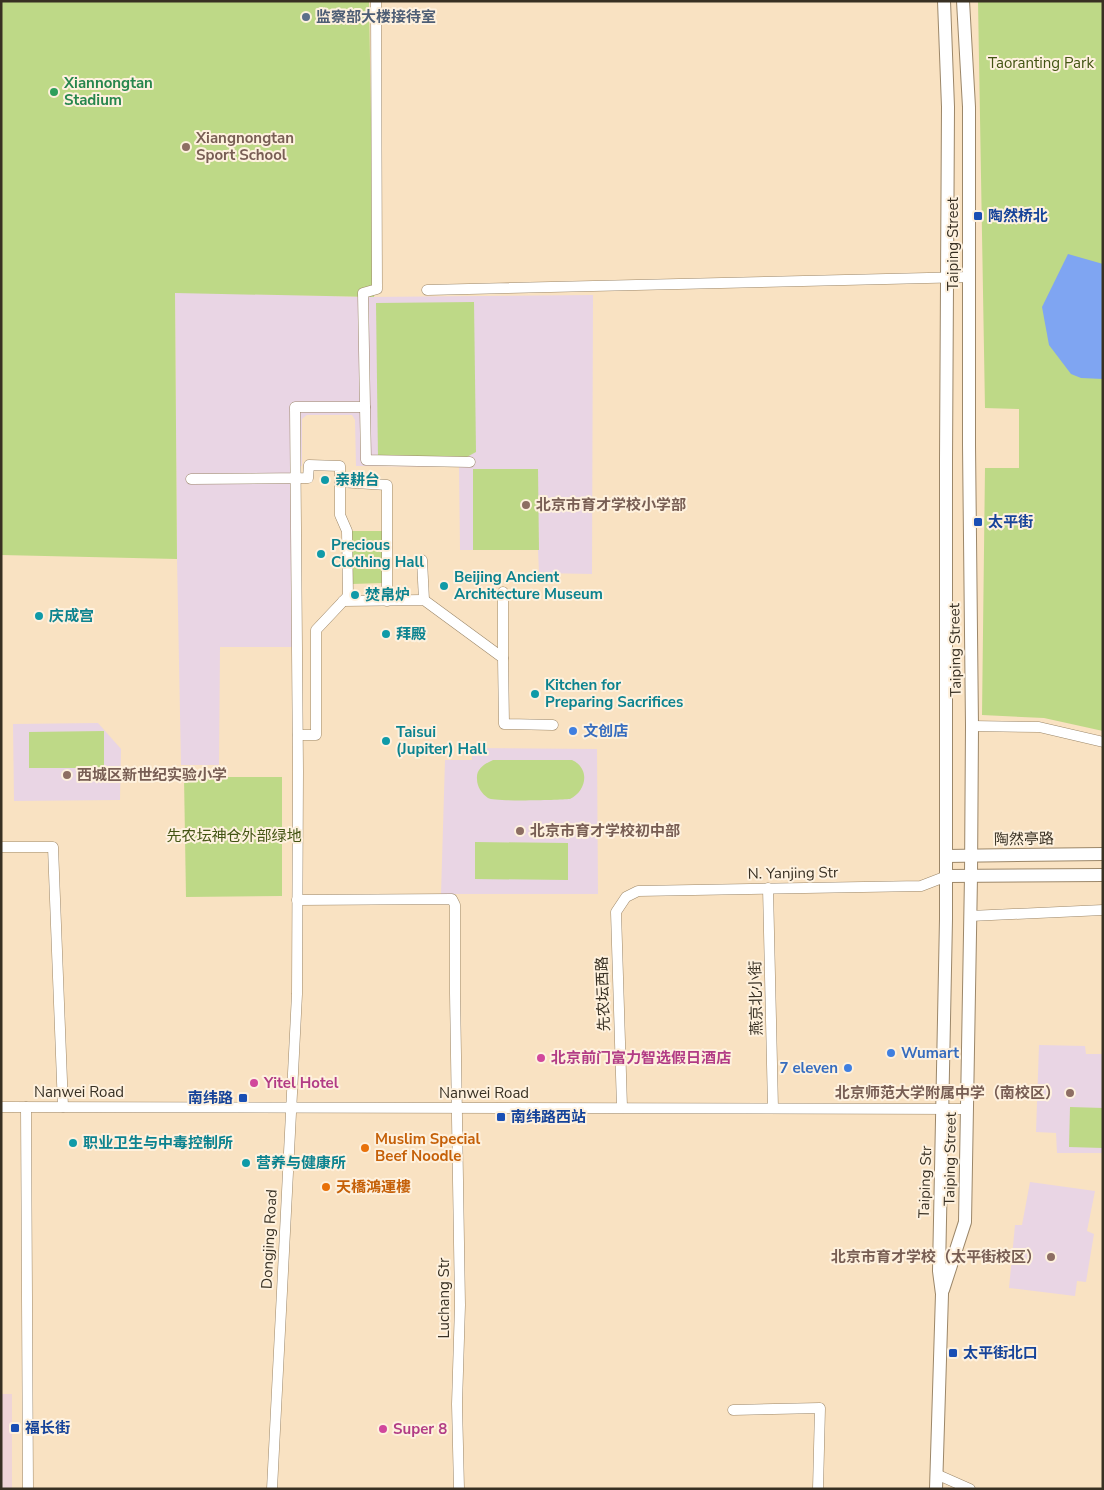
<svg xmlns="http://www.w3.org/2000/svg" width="1104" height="1490" font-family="'Nunito Sans','Noto Sans SC',sans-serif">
	<rect width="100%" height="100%" fill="#f9e2c2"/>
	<!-- commercial -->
	<rect fill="#efd4d7" x="1" y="1394" width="11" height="95"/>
	<!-- education -->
	<g fill="#e9d5e4">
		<path d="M175 292 369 297 593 295 592 574 539 573 538 550H460L459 467 356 466 355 420 352 415H307L302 419V466H297V647H220L219 765H181L177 559Z"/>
		<path d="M98 723 121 749 120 800 14 801 13 724Z"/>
		<path d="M472 748 597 749 598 894H441L445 760H472Z"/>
		<path d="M1039 1045 1085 1046 1086 1054H1103V1153H1057L1056 1133 1036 1132Z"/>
		<path d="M1030 1182 1095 1191 1087 1231 1094 1234 1086 1282 1077 1281 1075 1296 1009 1288 1015 1225H1022Z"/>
	</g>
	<!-- green -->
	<g fill="#bed987">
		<path d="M1 1H369L374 297 175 293 177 559 1 555Z"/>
		<path d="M978 1H1103V731L1044 718 982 715 985 468H1019V409L985 408Z"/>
		<path d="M474 302 476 452 465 458 378 459 376 303Z"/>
		<path d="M473 469H538L539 550H473Z"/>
		<path d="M352 531H384V583L352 584Z"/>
		<path d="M104 731V768H29V732Z"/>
		<path d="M493 760H572C591 769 586 791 570 799 558 800 495 802 488 798 482 794 477 787 477 779 476 769 484 764 493 760Z"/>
		<path d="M184 777H282V896L186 897Z"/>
		<path d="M475 842 568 843V880L475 879Z"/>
		<path d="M1070 1107 1103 1108V1148L1069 1147Z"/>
	</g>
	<!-- water -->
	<path fill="#7fa5f2" d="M1068 254 1103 264V379L1081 378 1071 374 1049 345 1042 307Z"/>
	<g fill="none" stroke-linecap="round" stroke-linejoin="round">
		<!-- minor casing -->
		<g stroke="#9c8769" stroke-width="11">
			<g id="minor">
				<path d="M427 290 969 277"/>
				<path d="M365 407 366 460 470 462"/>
				<path d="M191 479 308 478 309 465 340 466V515L347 531 348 596 316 630V735H298"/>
				<path d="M340 482 387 485V601"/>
				<path d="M422 560 424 600"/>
				<path d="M503 592V658"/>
				<path d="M343 601 424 600 503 658 504 724 553 725"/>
				<path d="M972 726 1039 727 1103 742"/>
				<path d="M1 847H53L63 1107"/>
				<path d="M768 888 773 1108"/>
				<path d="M297 900 452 899 455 905V993L460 1305 457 1404 459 1489"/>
				<path d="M970 916 1103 910"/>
				<path d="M1 1107 966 1109"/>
				<path d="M26 1107 28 1489"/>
				<path d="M622 1107 616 912 626 897 638 891 921 886 947 876"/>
				<path d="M733 1410 820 1408 818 1489"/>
				<path d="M936 1474 970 1489"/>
				<path d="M272 1489 297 994 298 771 295 407H365L363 293 377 289 376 1"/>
			</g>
		</g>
		<!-- major casing -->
		<g stroke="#9c8769" stroke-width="14">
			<g id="major">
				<path d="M946 856 1103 854"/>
				<path d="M947 876 1103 875"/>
				<path d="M943 1290 965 1222 971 876 972 726 969 445V107L963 1"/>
				<path d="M936 1489 942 1294 939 1271 946 919V460L948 107 944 1"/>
			</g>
		</g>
		<!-- minor -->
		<use href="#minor" stroke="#fff" stroke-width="10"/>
		<!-- major -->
		<use href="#major" stroke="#fff" stroke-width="12"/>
	</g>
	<!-- markers -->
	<circle fill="#5c6f8a" stroke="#fef1de" stroke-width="2" cx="306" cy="17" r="5"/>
	<circle fill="#2e9e5b" stroke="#fef1de" stroke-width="2" cx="54" cy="92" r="5"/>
	<g fill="#8d6e63" stroke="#fef1de" stroke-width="2">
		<circle cx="186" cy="147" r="5"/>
		<circle cx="526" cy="505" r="5"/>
		<circle cx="67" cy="775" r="5"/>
		<circle cx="520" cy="831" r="5"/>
		<circle cx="1070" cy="1093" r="5"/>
		<circle cx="1051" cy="1257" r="5"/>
	</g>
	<g fill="#1a4fb4" stroke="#fef1de" stroke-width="2">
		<rect x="973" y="211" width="10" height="10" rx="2.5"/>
		<rect x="973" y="517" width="10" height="10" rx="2.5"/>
		<rect x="238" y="1093" width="10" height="10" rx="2.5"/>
		<rect x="496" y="1112" width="10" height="10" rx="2.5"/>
		<rect x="948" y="1348" width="10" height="10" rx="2.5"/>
		<rect x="10" y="1423" width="10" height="10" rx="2.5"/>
	</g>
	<g fill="#0f9aa8" stroke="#fef1de" stroke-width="2">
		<circle cx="325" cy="480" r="5"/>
		<circle cx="321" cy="554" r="5"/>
		<circle cx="444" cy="586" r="5"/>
		<circle cx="355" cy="595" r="5"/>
		<circle cx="39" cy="616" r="5"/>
		<circle cx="386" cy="634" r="5"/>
		<circle cx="535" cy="694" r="5"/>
		<circle cx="386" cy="741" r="5"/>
		<circle cx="73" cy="1143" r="5"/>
		<circle cx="246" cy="1163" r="5"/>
	</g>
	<g fill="#3f7fe0" stroke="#fef1de" stroke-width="2">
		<circle cx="573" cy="731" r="5"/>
		<circle cx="891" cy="1053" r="5"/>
		<circle cx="848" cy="1068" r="5"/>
	</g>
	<g fill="#d1479c" stroke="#fef1de" stroke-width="2">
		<circle cx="541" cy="1058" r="5"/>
		<circle cx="254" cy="1083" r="5"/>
		<circle cx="383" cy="1429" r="5"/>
	</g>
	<g fill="#e8710a" stroke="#fef1de" stroke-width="2">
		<circle cx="365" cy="1148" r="5"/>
		<circle cx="326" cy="1187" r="5"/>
	</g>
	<g text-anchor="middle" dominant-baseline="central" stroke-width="4" stroke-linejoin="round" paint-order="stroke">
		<!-- service labels -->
		<g font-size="15" font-weight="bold" fill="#4e5e75" stroke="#fef1de" text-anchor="start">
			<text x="316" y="17">监察部大楼接待室</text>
		</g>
		<!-- park labels -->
		<g font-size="15" fill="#435413" stroke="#fef1de">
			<text x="1041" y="63">Taoranting Park</text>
			<text x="234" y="836">先农坛神仓外部绿地</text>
		</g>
		<!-- leisure labels -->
		<g font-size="15" font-weight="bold" fill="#27864d" stroke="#fef1de" text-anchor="start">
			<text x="64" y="83">Xiannongtan<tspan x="64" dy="17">Stadium</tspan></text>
		</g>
		<!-- education labels -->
		<g font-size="15" font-weight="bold" fill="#785e54" stroke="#fef1de" text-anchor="start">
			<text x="196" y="138">Xiangnongtan<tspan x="196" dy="17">Sport School</tspan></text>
			<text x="536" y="505">北京市育才学校小学部</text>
			<text x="77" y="775">西城区新世纪实验小学</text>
			<text x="530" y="831">北京市育才学校初中部</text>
			<text x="1060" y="1093" text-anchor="end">北京师范大学附属中学（南校区）</text>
			<text x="1041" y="1257" text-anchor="end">北京市育才学校（太平街校区）</text>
		</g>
		<!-- transit labels -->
		<g font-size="15" font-weight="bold" fill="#164399" stroke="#fef1de" text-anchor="start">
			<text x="988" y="216">陶然桥北</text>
			<text x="988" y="522">太平街</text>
			<text x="233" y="1098" text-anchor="end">南纬路</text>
			<text x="511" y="1117">南纬路西站</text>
			<text x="963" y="1353">太平街北口</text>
			<text x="25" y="1428">福长街</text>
		</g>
		<!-- street labels -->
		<g font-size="15" fill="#383023" stroke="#fef1de">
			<text transform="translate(953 244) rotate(-90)">Taiping Street</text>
			<text transform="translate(955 650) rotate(-91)">Taiping Street</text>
			<text transform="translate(1024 839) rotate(-1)">陶然亭路</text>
			<text transform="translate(793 873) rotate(-1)">N. Yanjing Str</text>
			<text transform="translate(603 994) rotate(-92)">先农坛西路</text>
			<text transform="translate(756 998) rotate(-91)">燕京北小街</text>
			<text x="79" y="1092">Nanwei Road</text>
			<text x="484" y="1093">Nanwei Road</text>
			<text transform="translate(950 1159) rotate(-89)">Taiping Street</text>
			<text transform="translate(925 1182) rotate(-88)">Taiping Str</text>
			<text transform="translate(269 1239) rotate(-87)">Dongjing Road</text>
			<text transform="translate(444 1298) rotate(-90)">Luchang Str</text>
		</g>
		<!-- culture labels -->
		<g font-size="15" font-weight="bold" fill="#0d838f" stroke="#fef1de" text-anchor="start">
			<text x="335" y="480">亲耕台</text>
			<text x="331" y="545">Precious<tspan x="331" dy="17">Clothing Hall</tspan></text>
			<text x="454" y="577">Beijing Ancient<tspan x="454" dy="17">Architecture Museum</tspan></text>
			<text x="365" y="595">焚帛炉</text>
			<text x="49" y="616">庆成宫</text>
			<text x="396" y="634">拜殿</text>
			<text x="545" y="685">Kitchen for<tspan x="545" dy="17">Preparing Sacrifices</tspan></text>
			<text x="396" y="732">Taisui<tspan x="396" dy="17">(Jupiter) Hall</tspan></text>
			<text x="83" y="1143">职业卫生与中毒控制所</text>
			<text x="256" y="1163">营养与健康所</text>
		</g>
		<!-- shop labels -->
		<g font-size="15" font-weight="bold" fill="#366cbe" stroke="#fef1de" text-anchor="start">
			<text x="583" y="731">文创店</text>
			<text x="901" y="1053">Wumart</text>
			<text x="838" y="1068" text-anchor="end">7 eleven</text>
		</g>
		<!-- hotel labels -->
		<g font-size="15" font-weight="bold" fill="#b23c85" stroke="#fef1de" text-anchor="start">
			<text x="551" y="1058">北京前门富力智选假日酒店</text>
			<text x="264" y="1083">Yitel Hotel</text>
			<text x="393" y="1429">Super 8</text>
		</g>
		<!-- food labels -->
		<g font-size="15" font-weight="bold" fill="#c56008" stroke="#fef1de" text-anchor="start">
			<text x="375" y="1139">Muslim Special<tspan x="375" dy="17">Beef Noodle</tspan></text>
			<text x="336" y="1187">天橋鴻運樓</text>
		</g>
	</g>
	<!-- border -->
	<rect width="1104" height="1490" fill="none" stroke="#383023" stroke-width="5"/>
</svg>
